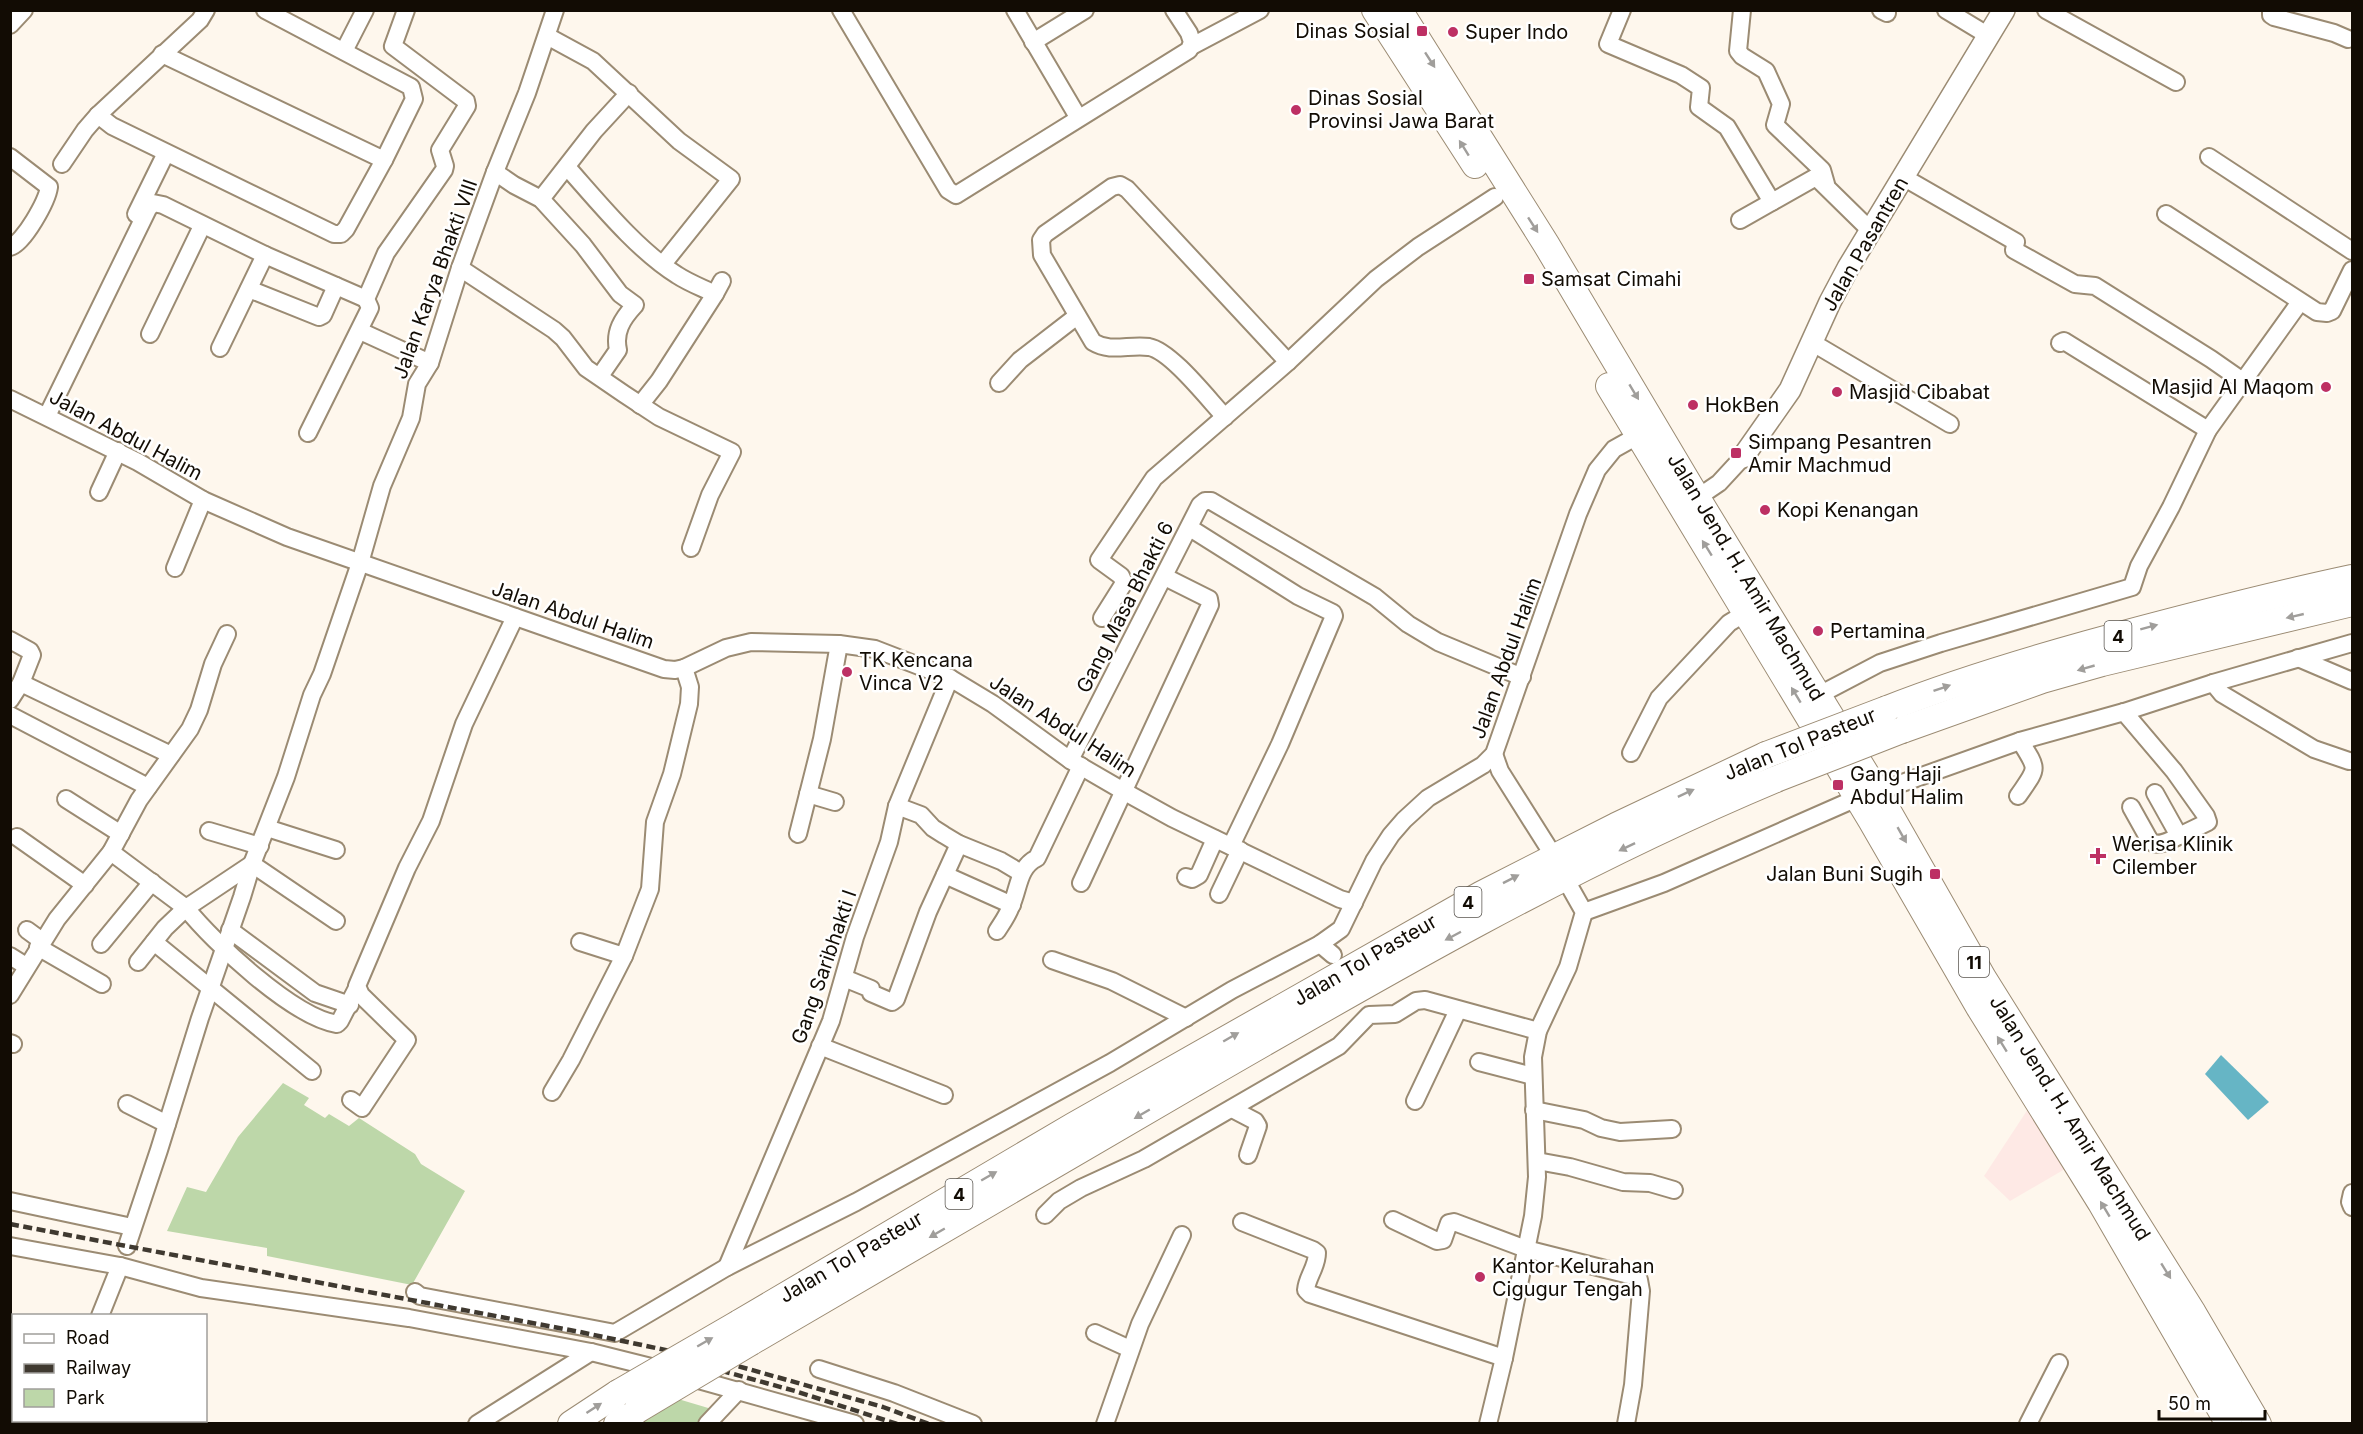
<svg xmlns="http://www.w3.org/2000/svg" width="2363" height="1434" font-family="Inter,sans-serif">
	<rect width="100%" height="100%" fill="#fef7ed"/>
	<!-- industrial -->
	<path fill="#fee9e5" d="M2028 1109 2065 1169 2010 1201 1984 1176Z"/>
	<!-- green -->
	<g fill="#bdd7a9">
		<path d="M283 1083 309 1098 304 1105 325 1118 329 1114 349 1126 359 1118 415 1154 421 1164 465 1191 412 1285 267 1256V1248L167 1231 187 1187 206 1192 238 1137Z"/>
		<path d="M678 1399 715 1410 702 1423 641 1424Z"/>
	</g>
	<!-- water -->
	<path fill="#66b5c5" d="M2221 1055 2269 1102 2248 1120 2205 1074Z"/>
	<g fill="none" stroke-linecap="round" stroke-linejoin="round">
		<!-- minor casing -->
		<g stroke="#9b8b73" stroke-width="20">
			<g id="minor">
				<path d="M841 10 948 190 956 195 1189 50 1192 42 1189 33 1174 10"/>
				<path d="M1015 10 1078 117"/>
				<path d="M1622 10 1608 44 1681 75 1701 88 1699 107 1727 127 1772 202"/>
				<path d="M1742 10 1738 51 1742 56 1766 71 1781 104 1775 125 1822 170 1826 184"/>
				<path d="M1881 10 1887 13"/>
				<path d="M1946 10 1989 36"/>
				<path d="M2046 10 2176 82"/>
				<path d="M2271 10V15L2274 17 2334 33 2348 39"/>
				<path d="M10 25 24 10"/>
				<path d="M547 36 593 61 679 141 731 179 663 264"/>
				<path d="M1033 42 1085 10"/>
				<path d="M1192 46 1260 10"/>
				<path d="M344 51 365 10"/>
				<path d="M162 54 384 160"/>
				<path d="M98 115 112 126 334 234H341L346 229 384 160 414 99 411 87 265 10"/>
				<path d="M10 157 49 187C47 201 24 243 10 247"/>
				<path d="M2209 157 2352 251"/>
				<path d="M62 164 85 130 98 115 200 20 206 10"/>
				<path d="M567 167C599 203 637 250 677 275 689 283 703 288 715 294"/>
				<path d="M495 172 514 185 541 199 583 245 620 294 635 305C622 319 614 332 618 350L600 376"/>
				<path d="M1903 177 2016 242 2014 250 2075 284 2095 286 2211 359 2244 382"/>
				<path d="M541 199 594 131 629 93"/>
				<path d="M136 214 166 153"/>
				<path d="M2166 214 2317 312 2327 313 2332 311 2352 270"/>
				<path d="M1740 220 1816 177 1871 231"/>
				<path d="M460 268 554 330 563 338 586 368 624 394 659 417 732 452 710 495 691 548"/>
				<path d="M249 289 319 317 323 315 336 286"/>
				<path d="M360 331 430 363"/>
				<path d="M150 334 202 226"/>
				<path d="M1813 343 1950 424"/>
				<path d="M2060 343 2064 341 2208 430"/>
				<path d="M220 348 265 255"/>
				<path d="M999 383 1020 360 1077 316"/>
				<path d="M10 399 138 462 203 500 287 537 664 669 675 670 684 668 726 648 751 642 839 644 875 649 950 678 993 704 1070 760 1125 792 1172 818 1340 899 1354 903"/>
				<path d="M640 405 659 381 715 294 722 281"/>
				<path d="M47 416 148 209 153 203 163 205 265 255 366 299"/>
				<path d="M1225 417C1208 399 1171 351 1149 347 1129 344 1111 353 1093 342L1042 255 1041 240 1045 234 1112 187 1120 185 1127 189 1288 362"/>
				<path d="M308 433 370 308 366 299 386 253 444 170 445 166 440 150 467 106 466 101 393 46 406 10"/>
				<path d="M99 492 118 451"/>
				<path d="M1697 498 1719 483 1743 457"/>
				<path d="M1190 528 1298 596 1333 613 1334 616 1280 744 1231 846"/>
				<path d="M175 568 203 500"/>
				<path d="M1102 618 1124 583 1121 576 1099 560 1154 478 1288 362 1376 279 1418 247 1495 197"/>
				<path d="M10 640 30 651 32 655 21 683 10 700"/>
				<path d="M2298 658 2352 681"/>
				<path d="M21 683 171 755"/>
				<path d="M2213 683 2222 694 2314 749 2349 761"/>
				<path d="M1819 695 1880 663 1941 643 2132 587 2139 566 2171 507 2208 430 2300 302"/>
				<path d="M2124 712 2174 771 2206 816 2208 822 2179 836 2155 793"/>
				<path d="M10 715 148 787"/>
				<path d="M1631 753 1659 698 1729 623 1747 612"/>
				<path d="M1494 754 1500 771 1548 847"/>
				<path d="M1070 760 1200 505 1205 501H1211L1375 597 1408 624 1438 642 1522 677"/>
				<path d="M1877 792 2020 741 2124 712 2213 683 2352 643"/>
				<path d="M808 794 835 802"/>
				<path d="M2018 796C2038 767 2039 771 2020 741"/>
				<path d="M66 799 121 834"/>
				<path d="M897 806 921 815 933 828 944 835 959 844 1001 861 1021 873"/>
				<path d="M2131 807 2150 841C2159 848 2170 840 2179 836"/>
				<path d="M267 828 336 850"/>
				<path d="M209 831 260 846"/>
				<path d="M798 834 822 739 839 644"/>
				<path d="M17 837 85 885"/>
				<path d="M111 852 186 908 252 864"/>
				<path d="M252 864 336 921"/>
				<path d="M945 875 1012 905"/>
				<path d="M1186 877 1192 879 1199 875 1215 839"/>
				<path d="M1081 883 1210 605 1209 599 1165 577"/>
				<path d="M1219 894 1240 850"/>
				<path d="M1584 912 1664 883 1857 798"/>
				<path d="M27 930 42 941"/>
				<path d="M230 930 315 993 350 1005"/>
				<path d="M997 931C1002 923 1008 915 1011 906 1019 889 1018 867 1037 858L1081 766"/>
				<path d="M154 942 312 1071"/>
				<path d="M580 942 624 956"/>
				<path d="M101 944 152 882"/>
				<path d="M1320 944 1333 955"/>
				<path d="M38 947 102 984"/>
				<path d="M10 956 26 966"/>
				<path d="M1052 960 1112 981 1186 1018"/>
				<path d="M138 962 165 928 186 908C214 943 293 1017 337 1024L340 1021 357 988"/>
				<path d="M844 978 871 989V993L892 1002 896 999 928 912 959 844"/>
				<path d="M10 995 57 919 111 852 139 800 190 729 199 710 213 664 227 634"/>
				<path d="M10 1043 13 1044"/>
				<path d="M820 1046 944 1095"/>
				<path d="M1479 1062 1533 1076"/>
				<path d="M552 1092 571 1060 624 956 650 889 655 822 672 774 689 704 690 687 684 668"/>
				<path d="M351 1100 362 1108 407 1040 361 995 357 986 407 868 431 821 464 724 515 617"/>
				<path d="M1415 1101 1458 1010"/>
				<path d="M127 1104 167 1124"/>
				<path d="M1232 1109 1255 1121 1258 1126 1248 1155"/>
				<path d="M1534 1110 1584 1120 1601 1128 1620 1132 1672 1129"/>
				<path d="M1537 1161 1570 1167 1623 1182 1650 1183 1674 1190"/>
				<path d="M2352 1193 2350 1202 2352 1207"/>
				<path d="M10 1201 132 1227"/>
				<path d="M1045 1215 1059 1201 1081 1188 1144 1159 1339 1046 1369 1015 1395 1014 1416 1001 1425 1000 1538 1031"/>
				<path d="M1393 1220 1437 1241 1443 1240 1449 1223 1454 1222 1526 1249 1633 1276 1639 1280 1641 1291 1633 1385 1626 1424"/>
				<path d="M1242 1222 1313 1250 1317 1253C1317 1267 1307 1277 1306 1290L1310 1294 1504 1358"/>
				<path d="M10 1246 120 1266 201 1288 409 1318 591 1352 663 1370"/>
				<path d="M127 1246 159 1150 200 1018 242 897 252 864 286 777 312 695 322 674 360 563 382 486 411 418 417 384 430 363 460 268 495 172 527 93 555 10"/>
				<path d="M727 1267 831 1021 855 937 889 842 897 806 950 678"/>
				<path d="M415 1292 420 1296 615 1333 727 1267 856 1202 1110 1063 1232 990 1320 944 1341 929 1374 861 1391 835 1404 820 1428 798 1483 765 1494 754 1578 514 1597 470 1614 449 1639 435"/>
				<path d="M100 1316 120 1266"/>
				<path d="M1095 1333 1130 1349"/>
				<path d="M819 1369 894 1393 973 1424"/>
				<path d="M688 1377 855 1424"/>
				<path d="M10 1409 14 1410"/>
				<path d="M52 1420 58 1424"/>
				<path d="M477 1424 591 1352"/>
				<path d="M707 1424 739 1390"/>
				<path d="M1105 1424 1140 1324 1182 1235"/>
				<path d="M1488 1424 1504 1358 1533 1216 1537 1177 1533 1057 1538 1031 1568 967 1584 912 1571 889"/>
				<path d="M2028 1424 2059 1363"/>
			</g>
		</g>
		<!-- major casing -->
		<g stroke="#9b8b73" stroke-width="24">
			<path id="major" d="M1743 457 1790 390 1830 302 1848 268 2004 10"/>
		</g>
		<!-- highway casing -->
		<g stroke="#9b8b73" stroke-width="28">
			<g id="highway">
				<path d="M1375 10 1475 165"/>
				<path d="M1399 10 1546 244 1697 498 1877 792 1983 978 2193 1313 2258 1424"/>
				<path d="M1609 386 1871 820 1979 1007 2101 1203 2229 1424"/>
				<path d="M1887 709C1953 683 2019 663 2087 644 2175 620 2263 597 2352 578"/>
				<path d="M1902 730 2042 680 2102 663 2352 603"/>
				<path d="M739 1323 1073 1126 1482 894 1616 826 1766 755"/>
				<path d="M751 1342C899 1256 1046 1170 1193 1084 1383 974 1573 864 1776 779"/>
				<path d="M571 1424 618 1393"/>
				<path d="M617 1424 637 1410"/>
			</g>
		</g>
		<!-- minor -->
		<use href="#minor" stroke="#fff" stroke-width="16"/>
		<!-- major -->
		<use href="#major" stroke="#fff" stroke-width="21"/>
		<!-- highway -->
		<use href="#highway" stroke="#fff" stroke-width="26"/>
		<!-- rail -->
		<g stroke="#3f3930" stroke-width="4.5" stroke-dasharray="9 4.5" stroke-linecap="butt">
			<path d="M10 1224 580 1332 727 1363 883 1407 929 1424"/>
			<path d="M708 1367 795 1391 897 1424"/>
		</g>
		<!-- highway-bridge casing -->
		<g stroke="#9b8b73" stroke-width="28" stroke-linecap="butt">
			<g id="highway-bridge">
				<path d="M1766 755 1887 709"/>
				<path d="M1776 779 1902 730"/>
				<path d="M618 1393 739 1323"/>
				<path d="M637 1410 751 1342"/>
			</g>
		</g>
		<!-- highway-bridge -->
		<use href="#highway-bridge" stroke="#fff" stroke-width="26"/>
	</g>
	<!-- one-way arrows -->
	<defs><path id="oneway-solid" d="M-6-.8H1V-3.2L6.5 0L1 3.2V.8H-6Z" transform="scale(1.5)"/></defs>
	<g fill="#a09e9b">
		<use href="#oneway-solid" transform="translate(1430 60) rotate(57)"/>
		<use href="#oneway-solid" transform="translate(1464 148) rotate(-122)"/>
		<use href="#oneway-solid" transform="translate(1533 225) rotate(57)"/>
		<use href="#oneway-solid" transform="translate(1634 392) rotate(59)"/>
		<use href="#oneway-solid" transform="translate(1707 548) rotate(-122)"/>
		<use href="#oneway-solid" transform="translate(2295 616) rotate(167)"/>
		<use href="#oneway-solid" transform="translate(2149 627) rotate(-15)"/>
		<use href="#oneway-solid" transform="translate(2086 668) rotate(164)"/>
		<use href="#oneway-solid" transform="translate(1942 688) rotate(-19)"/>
		<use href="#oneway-solid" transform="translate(1796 695) rotate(-121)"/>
		<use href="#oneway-solid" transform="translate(1686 793) rotate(-25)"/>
		<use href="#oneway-solid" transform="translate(1902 835) rotate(60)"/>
		<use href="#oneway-solid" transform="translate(1627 847) rotate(154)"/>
		<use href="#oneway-solid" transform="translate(1511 879) rotate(-27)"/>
		<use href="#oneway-solid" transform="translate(1453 936) rotate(152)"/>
		<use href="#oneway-solid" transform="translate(1231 1037) rotate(-30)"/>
		<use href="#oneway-solid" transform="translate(2002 1044) rotate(-122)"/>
		<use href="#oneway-solid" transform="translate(1142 1114) rotate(150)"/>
		<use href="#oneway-solid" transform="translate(989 1176) rotate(-30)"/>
		<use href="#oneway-solid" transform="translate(2105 1209) rotate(-121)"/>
		<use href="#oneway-solid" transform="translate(937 1233) rotate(150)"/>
		<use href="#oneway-solid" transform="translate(2166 1271) rotate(58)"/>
		<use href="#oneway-solid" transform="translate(705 1342) rotate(-30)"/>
		<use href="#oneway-solid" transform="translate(594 1408) rotate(-33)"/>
	</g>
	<!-- markers -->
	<g fill="#bd3064" stroke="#fff" stroke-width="2">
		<rect x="1416" y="25" width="12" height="12" rx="3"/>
		<circle cx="1453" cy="32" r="6"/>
		<circle cx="1296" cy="110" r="6"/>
		<rect x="1523" y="273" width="12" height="12" rx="3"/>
		<circle cx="2326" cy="387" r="6"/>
		<circle cx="1837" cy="392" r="6"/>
		<circle cx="1693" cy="405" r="6"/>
		<rect x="1730" y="447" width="12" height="12" rx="3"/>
		<circle cx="1765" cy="510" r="6"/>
		<circle cx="1818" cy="631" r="6"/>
		<circle cx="847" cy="672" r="6"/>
		<rect x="1832" y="779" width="12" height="12" rx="3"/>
		<path d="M2095 847h6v6h6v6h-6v6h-6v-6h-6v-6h6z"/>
		<rect x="1929" y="868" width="12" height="12" rx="3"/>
		<circle cx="1480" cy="1277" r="6"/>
	</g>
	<g text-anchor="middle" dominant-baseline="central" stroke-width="5" stroke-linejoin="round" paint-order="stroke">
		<!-- shield labels -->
		<g fill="#fff" stroke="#59554f" stroke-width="1.5">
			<rect x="2104.5" y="621" width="27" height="30" rx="4.5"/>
			<rect x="1454.5" y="887" width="27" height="30" rx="4.5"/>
			<rect x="1959" y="947" width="30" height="30" rx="4.5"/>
			<rect x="945.5" y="1179" width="27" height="30" rx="4.5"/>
		</g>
		<g font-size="18" font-weight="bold" fill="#120c04">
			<text x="2118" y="636">4</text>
			<text x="1468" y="902">4</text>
			<text x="1974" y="962">11</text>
			<text x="959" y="1194">4</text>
		</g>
		<!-- poi labels -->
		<g font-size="20" fill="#120c04" stroke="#fff" text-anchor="start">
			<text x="1410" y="31" text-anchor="end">Dinas Sosial</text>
			<text x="1465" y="32">Super Indo</text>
			<text x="1308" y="98">Dinas Sosial<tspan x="1308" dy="23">Provinsi Jawa Barat</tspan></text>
			<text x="1541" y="279">Samsat Cimahi</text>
			<text x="2314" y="387" text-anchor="end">Masjid Al Maqom</text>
			<text x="1849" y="392">Masjid Cibabat</text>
			<text x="1705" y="405">HokBen</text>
			<text x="1748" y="442">Simpang Pesantren<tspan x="1748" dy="23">Amir Machmud</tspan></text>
			<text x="1777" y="510">Kopi Kenangan</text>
			<text x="1830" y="631">Pertamina</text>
			<text x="859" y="660">TK Kencana<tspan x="859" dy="23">Vinca V2</tspan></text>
			<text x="1850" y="774">Gang Haji<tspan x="1850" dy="23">Abdul Halim</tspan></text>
			<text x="2112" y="844">Werisa Klinik<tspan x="2112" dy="23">Cilember</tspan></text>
			<text x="1923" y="874" text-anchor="end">Jalan Buni Sugih</text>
			<text x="1492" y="1266">Kantor Kelurahan<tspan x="1492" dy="23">Cigugur Tengah</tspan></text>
		</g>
		<!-- street labels -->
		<g font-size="20" fill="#120c04" stroke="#fff">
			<text transform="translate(1865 244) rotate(-60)">Jalan Pasantren</text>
			<text transform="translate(435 279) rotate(-70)">Jalan Karya Bhakti VIII</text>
			<text transform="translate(126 435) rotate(28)">Jalan Abdul Halim</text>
			<text transform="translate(1746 577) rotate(59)">Jalan Jend. H. Amir Machmud</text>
			<text transform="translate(1125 607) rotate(-63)">Gang Masa Bhakti 6</text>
			<text transform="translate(573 615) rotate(19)">Jalan Abdul Halim</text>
			<text transform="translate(1506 658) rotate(-70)">Jalan Abdul Halim</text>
			<text transform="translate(1063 726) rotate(33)">Jalan Abdul Halim</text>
			<text transform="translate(1800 744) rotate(-22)">Jalan Tol Pasteur</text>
			<text transform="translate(1365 960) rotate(-30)">Jalan Tol Pasteur</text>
			<text transform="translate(824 967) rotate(-71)">Gang Saribhakti I</text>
			<text transform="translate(2070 1118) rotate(58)">Jalan Jend. H. Amir Machmud</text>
			<text transform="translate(851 1257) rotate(-30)">Jalan Tol Pasteur</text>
		</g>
	</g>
	<!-- border -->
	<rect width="2363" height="1434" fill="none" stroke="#120c04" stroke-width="24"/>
	<!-- legend -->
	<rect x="12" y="1314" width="195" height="108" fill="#ffffff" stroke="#a09e9b" stroke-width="1.5"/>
	<rect x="24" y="1334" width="30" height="9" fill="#ffffff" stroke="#a09e9b" stroke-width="1.5"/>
	<text x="66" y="1344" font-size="18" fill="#120c04">Road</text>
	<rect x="24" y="1364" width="30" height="9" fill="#3f3930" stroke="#a09e9b" stroke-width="1.5"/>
	<text x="66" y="1374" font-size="18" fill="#120c04">Railway</text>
	<rect x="24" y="1389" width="30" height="18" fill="#bdd7a9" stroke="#a09e9b" stroke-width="1.5"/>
	<text x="66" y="1404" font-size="18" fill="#120c04">Park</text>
	<!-- scale -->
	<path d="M2159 1410v9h106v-9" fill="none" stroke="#120c04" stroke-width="3"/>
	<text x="2168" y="1410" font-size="18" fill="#120c04" stroke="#ffffff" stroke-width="4.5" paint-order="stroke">50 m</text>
</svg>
